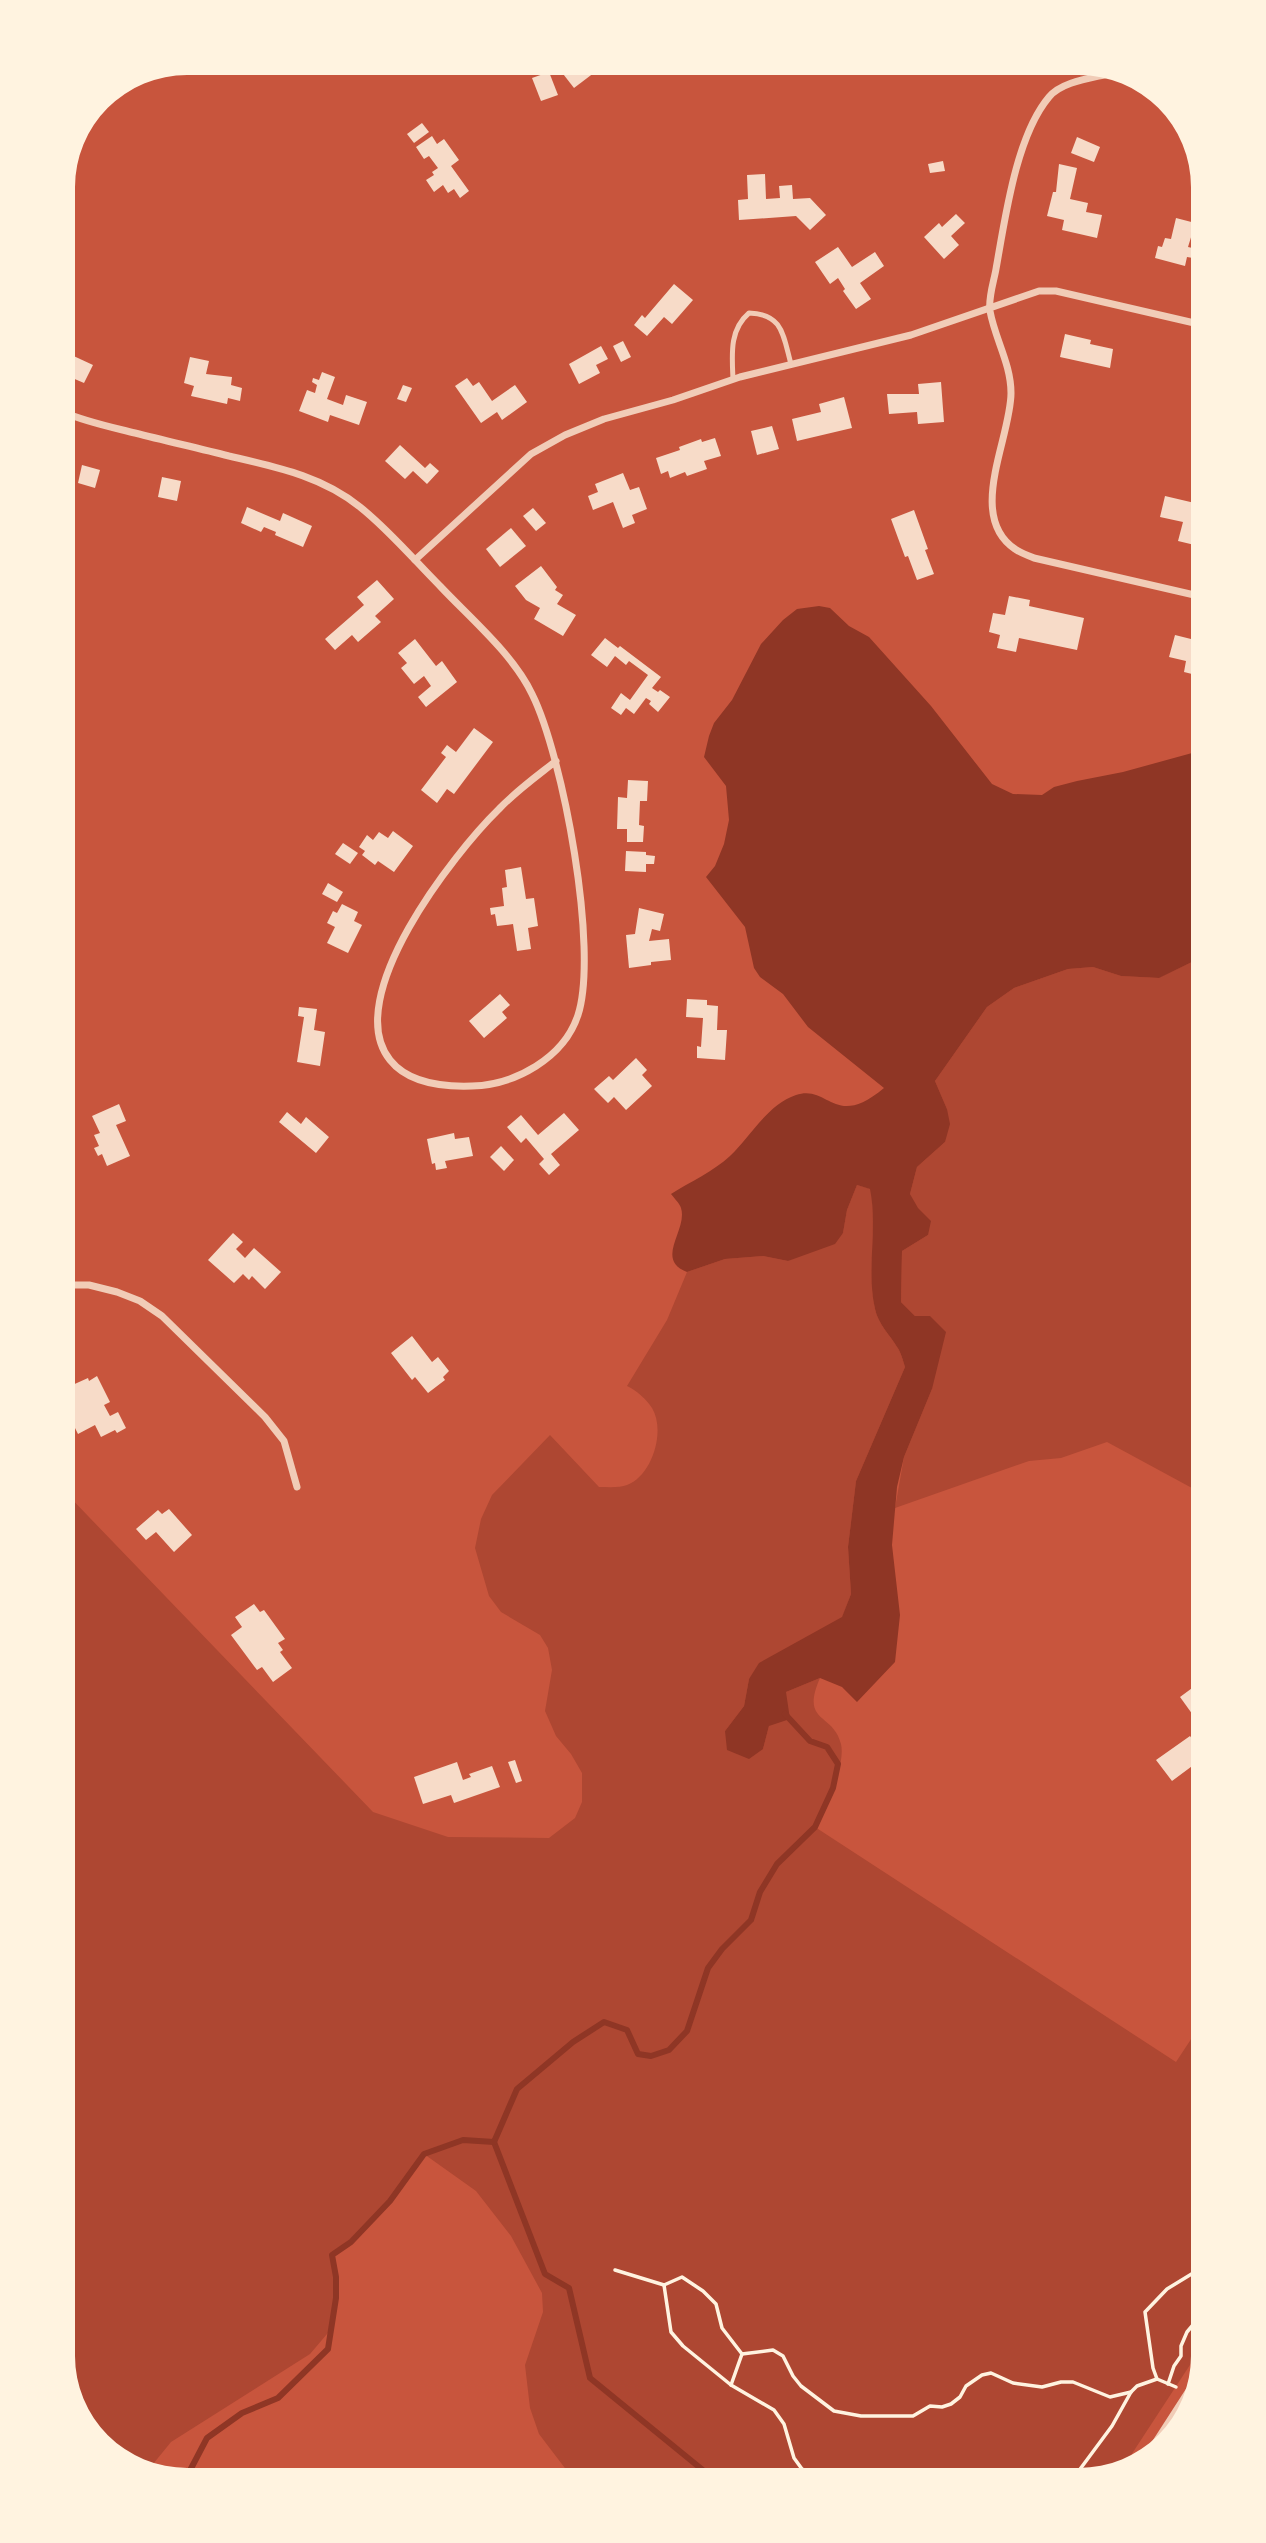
<svg xmlns="http://www.w3.org/2000/svg" width="1266" height="2543" font-family="'DejaVu Sans',sans-serif">
	<rect width="100%" height="100%" fill="#c8553d"/>
	<!-- green -->
	<g fill="#ae4732">
		<path d="M1194 961H1203V1494L1107 1442 1061 1458 1029 1461 895 1508 904 1457 932 1389 915 1316 901 1302 902 1251 928 1235 910 1194 917 1167 945 1142 947 1109 935 1081 987 1007 1014 988 1068 969 1093 967 1121 976 1158 978Z"/>
		<path d="M857 1185 871 1189C877 1228 867 1272 875 1309 878 1324 890 1335 897 1347 901 1352 903 1361 905 1367L856 1481 848 1547 851 1594 842 1618 808 1637 749 1679 744 1706 725 1731 763 1749 769 1726 786 1692 820 1678C800 1724 833 1712 841 1744 846 1767 824 1806 815 1827L1176 2062 1203 2021V2345L1120 2472 1079 2480H726L716 2472 699 2474 692 2480H574L539 2434 530 2408 525 2365 543 2312 542 2293 511 2236 476 2191 424 2154C397 2192 370 2228 332 2255L336 2277 333 2327 310 2354 171 2442 149 2469 112 2455 72 2403 63 2356V1490L373 1812 448 1837 549 1838 575 1818 582 1802V1773L571 1754 556 1736 545 1711 552 1670 548 1648 540 1635 501 1612 489 1596 475 1548 481 1519 492 1495 550 1435 599 1487C608 1487 620 1488 627 1485 652 1476 666 1431 652 1408 647 1400 636 1390 627 1386L667 1320 687 1272 725 1259 763 1256 788 1261 843 1233 847 1210Z"/>
	</g>
	<!-- water -->
	<path fill="#8f3625" d="M819 606 830 608 849 626 869 637 931 706 992 784 1013 794 1042 795 1054 787 1077 781 1123 772 1203 750V961H1194L1159 978 1121 976 1093 967 1068 969 1014 988 987 1007 935 1081 947 1109 950 1124 945 1142 917 1167 910 1194 918 1208 931 1221 928 1235 902 1251 901 1302 915 1316H930L946 1332 932 1389 904 1457 897 1487 892 1545 900 1615 895 1662 857 1702 842 1687 820 1678 786 1692 790 1719 769 1726 763 1749 749 1759 727 1750 725 1731 744 1706 749 1679 759 1663 842 1617 851 1594 848 1547 856 1481 905 1367C903 1361 901 1352 897 1347 890 1335 878 1324 875 1309 866 1270 878 1228 870 1189L857 1185 847 1210 843 1233 835 1244 788 1261 763 1256 725 1259 687 1272C654 1259 688 1230 681 1208 680 1204 674 1198 671 1194 690 1182 714 1171 730 1156 751 1136 767 1105 796 1095 829 1084 834 1130 884 1088L808 1027 783 994 760 977 754 968 745 927 706 877 715 866 724 844 729 820 726 786 704 757 709 736 714 723 732 700 761 644 783 620 797 609Z"/>
	<g fill="none" stroke-linecap="round" stroke-linejoin="round">
		<!-- stream -->
		<g stroke="#8f3625" stroke-width="6">
			<path d="M494 2142 545 2274 569 2288 590 2378 715 2480"/>
			<path d="M185 2480 207 2438 242 2413 278 2398 328 2349 336 2298V2277L332 2255 351 2242 390 2201 424 2154 463 2140 494 2142 517 2089 573 2042 604 2022 627 2030 638 2054 651 2056 669 2050 687 2031 708 1968 722 1949 751 1920 760 1892 777 1864 815 1827 833 1788 838 1764 827 1747 810 1741 785 1714"/>
		</g>
	</g>
	<!-- building -->
	<g fill="#f7dbc8">
		<path d="M569 63H607L574 88 560 70Z"/>
		<path d="M549 72 558 95 541 101 532 78Z"/>
		<path d="M422 123 429 132 414 143 407 134Z"/>
		<path d="M432 136 437 144 444 139 459 160 451 166 469 191 460 198 454 189 448 193 443 185 434 192 426 180 434 175 432 172 438 168 429 156 424 159 416 147Z"/>
		<path d="M1077 137 1100 147 1094 162 1071 153Z"/>
		<path d="M943 161 945 171 930 173 928 164Z"/>
		<path d="M1059 164 1077 168 1070 199 1088 203 1086 212 1102 215 1097 238 1062 230 1064 220 1047 216 1053 192H1056Z"/>
		<path d="M765 174 766 199 780 198 779 186 792 185 793 199 810 198 826 215 810 230 796 216 739 220 738 200 748 199 747 175Z"/>
		<path d="M956 214 965 223 951 236 959 245 944 259 924 237 939 223 942 227Z"/>
		<path d="M1176 218 1203 225 1201 236 1192 234 1188 247 1197 249 1198 244 1203 245V258L1193 255V258L1187 257 1185 266 1155 258 1158 246 1162 247 1165 238 1171 239Z"/>
		<path d="M838 247 852 267 875 252 884 266 860 283 871 299 856 309 843 291 845 289 838 278 830 284 815 262Z"/>
		<path d="M674 284 693 300 672 324 664 317 647 336 634 325 642 315 645 318Z"/>
		<path d="M1065 334 1091 340 1090 344 1113 349 1110 368 1060 357Z"/>
		<path d="M623 341 631 357 621 362 613 346Z"/>
		<path d="M601 346 608 359 596 365 600 373 579 384 569 364Z"/>
		<path d="M65 352 93 365 84 383 63 374Z"/>
		<path d="M190 357 209 361 206 374 232 377 231 385 242 388 240 401 228 398 227 404 191 396 194 386 184 383Z"/>
		<path d="M322 372 335 377 327 399 343 405 346 395 367 402 359 425 330 415 328 422 299 411 307 390 315 393 317 385 312 382 313 378 319 380Z"/>
		<path d="M467 378 473 386 479 382 492 401 515 385 527 402 502 420 497 412 481 423 455 386Z"/>
		<path d="M941 382 944 422 918 424 917 412 889 414 887 394H919L918 384Z"/>
		<path d="M403 385 412 388 406 402 397 399Z"/>
		<path d="M844 397 852 428 797 441 792 419 821 412 819 404Z"/>
		<path d="M772 426 779 449 757 455 751 431Z"/>
		<path d="M715 438 721 456 704 461 707 469 687 476 685 472 670 478 668 471 661 474 656 458 680 450 679 447 701 439 702 442Z"/>
		<path d="M400 445 425 468 430 463 439 471 427 484 413 471 405 479 385 461Z"/>
		<path d="M82 465 100 470 95 488 78 483Z"/>
		<path d="M623 473 630 490 639 487 647 509 632 515 635 523 623 528 613 502 593 510 588 496 598 492 595 484Z"/>
		<path d="M162 477 181 481 177 501 158 497Z"/>
		<path d="M1165 496 1199 504 1196 515 1203 517V547L1178 541 1183 522 1160 517Z"/>
		<path d="M247 507 280 521 283 513 312 526 303 547 275 535 276 532 264 527 261 532 241 523Z"/>
		<path d="M533 508 546 523 536 531 523 516Z"/>
		<path d="M914 510 928 549 925 550 934 574 917 580 908 556 905 557 891 519Z"/>
		<path d="M511 528 526 546 500 567 486 549Z"/>
		<path d="M541 566 557 587 555 590 563 595 557 604 576 615 563 636 534 619 540 608 526 600 515 586Z"/>
		<path d="M377 580 394 599 375 616 381 622 358 642 352 635 335 650 325 639 364 605 357 597Z"/>
		<path d="M1009 596 1030 600 1029 606 1084 618 1077 650 1019 638 1016 652 997 648 1000 635 989 632 993 613 1005 615Z"/>
		<path d="M1175 635 1203 642V668L1200 676 1184 672 1186 661 1169 657Z"/>
		<path d="M605 638 618 648 620 646 661 677 652 688 658 692 660 690 670 697 658 712 649 704 651 701 646 698 634 714 626 708 621 715 611 708 621 693 630 700 648 675 629 661 626 665 615 656 607 667 591 655Z"/>
		<path d="M415 639 436 666 442 661 457 682 426 707 418 697 431 686 424 676 414 684 401 668 407 663 398 653Z"/>
		<path d="M474 728 493 742 454 794 447 789 437 803 421 790 446 757 441 753 447 745 456 752Z"/>
		<path d="M628 780 648 781 647 801H640L639 825 644 826 643 842H627V829H617L618 797 627 798Z"/>
		<path d="M393 831 413 846 394 872 378 861 375 865 362 855 365 851 359 847 367 835 373 840 379 832 388 838Z"/>
		<path d="M343 843 358 853 350 864 335 854Z"/>
		<path d="M626 851 646 852V855L655 856 654 864H646V872L625 871Z"/>
		<path d="M521 867 526 899 534 898 538 926 528 928 531 949 517 951 513 924 497 926 495 914 491 915 490 908 504 906 502 888 507 887 505 870Z"/>
		<path d="M328 883 343 892 337 902 322 894Z"/>
		<path d="M342 904 358 912 354 921 362 925 348 953 327 943 335 927 327 923 333 911 337 913Z"/>
		<path d="M639 908 664 914 660 931 652 929 649 941 669 939 671 960 651 962V965L629 968 626 935 635 934Z"/>
		<path d="M500 994 510 1005 502 1012 507 1018 484 1038 469 1021Z"/>
		<path d="M687 999 707 1000V1005L718 1006 717 1030H727L725 1060 697 1058V1046L701 1047 703 1018 686 1017Z"/>
		<path d="M299 1007 317 1009 314 1030 325 1032 320 1066 297 1062 304 1017 298 1016Z"/>
		<path d="M636 1058 647 1070 642 1075 652 1086 626 1110 614 1097 608 1103 594 1089 609 1076 613 1080Z"/>
		<path d="M119 1104 126 1121 116 1125 130 1156 107 1166 102 1154 98 1156 94 1148 99 1146 94 1135 100 1133 92 1116Z"/>
		<path d="M287 1112 301 1124 306 1117 329 1137 316 1153 279 1122Z"/>
		<path d="M564 1113 579 1130 551 1154 560 1165 549 1175 539 1164 544 1159 526 1138 521 1143 507 1127 521 1115 538 1135Z"/>
		<path d="M454 1133 455 1139 469 1137 473 1156 445 1161 447 1168 436 1170 435 1163 432 1164 427 1139Z"/>
		<path d="M501 1146 514 1160 504 1171 490 1157Z"/>
		<path d="M233 1233 243 1242 236 1249 245 1258 254 1248 281 1272 265 1289 252 1276 249 1280 243 1274 234 1283 208 1260Z"/>
		<path d="M412 1336 432 1362 438 1357 449 1371 443 1377 445 1380 428 1393 415 1377 412 1380 391 1353Z"/>
		<path d="M97 1376 110 1402 104 1405 110 1416 118 1412 126 1428 117 1433 115 1430 101 1437 95 1425 78 1434 64 1406 75 1400 68 1387 88 1378 89 1381Z"/>
		<path d="M169 1509 192 1535 174 1552 156 1532 146 1540 136 1529 158 1510 162 1514Z"/>
		<path d="M254 1604 260 1612 264 1610 285 1639 278 1643 283 1650 280 1652 292 1668 273 1682 262 1667 257 1670 231 1635 242 1627 235 1617Z"/>
		<path d="M1203 1680V1729L1180 1697Z"/>
		<path d="M1203 1733V1758L1172 1781 1156 1760 1190 1736 1193 1740Z"/>
		<path d="M515 1760 522 1781 516 1783 508 1762Z"/>
		<path d="M457 1762 463 1780 471 1777 469 1774 492 1766 500 1787 454 1803 451 1795 423 1804 414 1777Z"/>
	</g>
	<g fill="none" stroke-linecap="round" stroke-linejoin="round">
		<!-- path -->
		<g stroke="#fff3e0" stroke-width="3.5">
			<path d="M1203 2240 1200 2228 1203 2221"/>
			<path d="M615 2270 664 2285"/>
			<path d="M1157 2379 1153 2368 1145 2312 1167 2289 1203 2267"/>
			<path d="M1168 2384 1174 2366 1181 2356V2346L1187 2332 1203 2313"/>
			<path d="M731 2385 742 2354"/>
			<path d="M816 2480 802 2469 794 2458 784 2424 774 2410 731 2385 683 2346 671 2332 664 2285 682 2277 703 2291 716 2304 722 2328 742 2354 773 2350 783 2356 793 2376 801 2386 834 2411 861 2416H913L930 2406 942 2407 951 2404 960 2397 966 2386 982 2375 991 2373 1013 2383 1042 2387 1061 2382H1073L1110 2397 1131 2392"/>
			<path d="M1072 2480 1112 2426 1131 2392 1137 2386 1157 2379 1176 2387"/>
		</g>
		<!-- service -->
		<path stroke="#f1ccb7" stroke-width="5" d="M733 379C732 355 729 330 749 313 783 314 783 335 791 364"/>
		<!-- minor -->
		<g stroke="#f1ccb7" stroke-width="7">
			<path d="M1112 73C1093 78 1062 81 1049 97 1016 136 1005 219 996 269 994 281 988 298 990 311 995 339 1011 364 1011 393 1011 438 966 516 1015 549 1020 553 1027 555 1034 558L1203 597"/>
			<path d="M63 412C86 422 111 427 135 433 166 441 198 448 229 456 276 467 322 476 360 507 389 530 414 560 440 586 470 618 513 654 532 694 563 756 599 950 578 1015 564 1058 515 1085 472 1086 444 1087 409 1084 390 1060 340 998 454 853 499 809 516 791 537 776 556 761"/>
			<path d="M415 560 531 454 565 435 604 419 673 400 740 377 911 335 1039 291H1056L1203 325"/>
			<path d="M63 1285H89L117 1292 140 1301 162 1316 265 1417 284 1441 297 1487"/>
		</g>
		<!-- tertiary -->
		<path stroke="#f1ccb7" stroke-width="12" d="M1155 2448 1193 2389"/>
	</g>
	<!-- crop -->
	<path d="M0 0H1266V2543H0ZM187 75H1079A112 112 0 0 1 1191 187V2356A112 112 0 0 1 1079 2468H187A112 112 0 0 1 75 2356V187A112 112 0 0 1 187 75Z" fill="#fff3e0" fill-rule="evenodd"/>
</svg>
